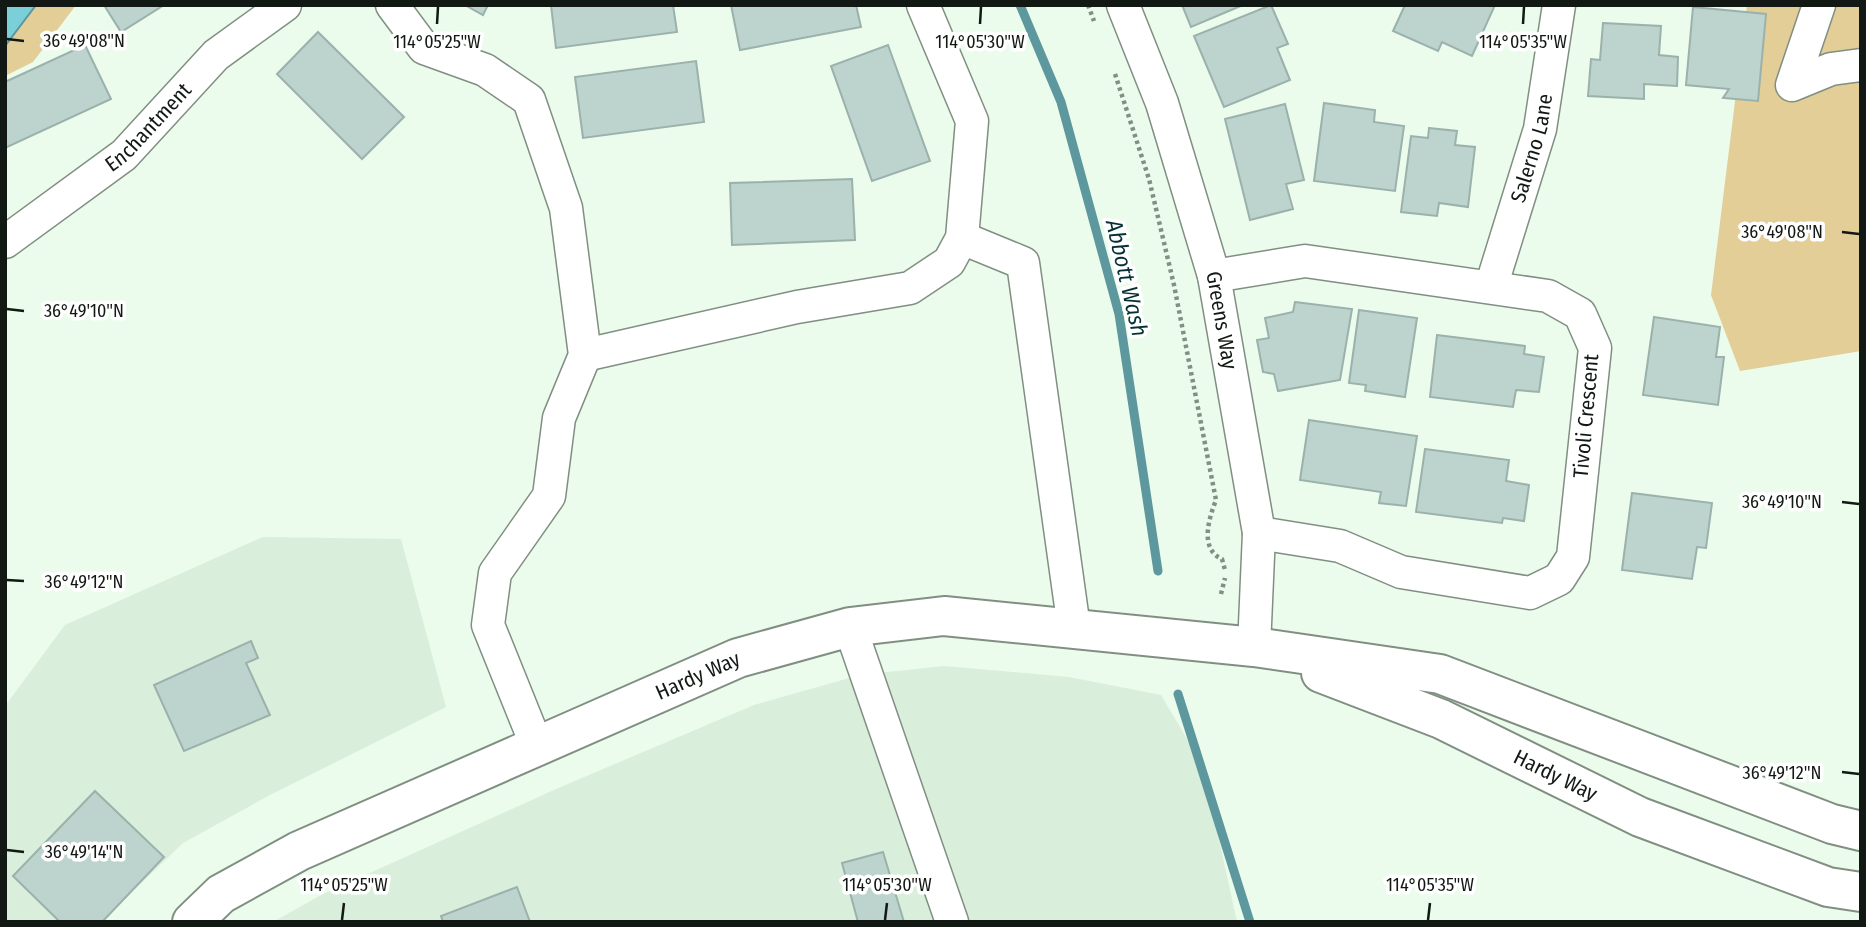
<svg xmlns="http://www.w3.org/2000/svg" width="1866" height="927" font-family="'Fira Sans Condensed',sans-serif">
	<rect width="100%" height="100%" fill="#ebfbec"/>
	<!-- built -->
	<g fill="#d9efdb">
		<path d="M263 537 401 539 446 707 270 795 183 843 101 922H5V706L65 625Z"/>
		<path d="M944 666 1069 677 1161 695 1203 766 1237 922H273L321 895 556 789 754 705 860 675Z"/>
	</g>
	<!-- green -->
	<g fill="#e2ce96">
		<path d="M5 5H76L33 62 5 76Z"/>
		<path d="M1747 5H1861V351L1740 371 1711 295Z"/>
	</g>
	<!-- water -->
	<path fill="#7bcfd8" stroke="#5c989d" stroke-width="2" d="M5 5H36L5 46Z"/>
	<g fill="none" stroke-linecap="round" stroke-linejoin="round">
		<!-- stream -->
		<g stroke="#5c989d" stroke-width="9">
			<path d="M1020 5 1061 102 1119 314 1158 571"/>
			<path d="M1178 694 1250 922"/>
		</g>
	</g>
	<!-- building -->
	<g fill="#bdd4ce" stroke="#9bb1ab" stroke-width="2">
		<path d="M104 5H164L121 32Z"/>
		<path d="M465 5H488L483 15Z"/>
		<path d="M551 5H673L677 32 556 48Z"/>
		<path d="M731 5H856L861 27 740 50Z"/>
		<path d="M1182 5H1243L1191 27Z"/>
		<path d="M1271 5 1288 44 1277 48 1290 80 1224 107 1194 36Z"/>
		<path d="M1405 5H1495L1472 56 1442 42 1438 51 1393 31Z"/>
		<path d="M1693 7 1766 14 1758 101 1723 98 1729 89 1686 85Z"/>
		<path d="M1603 23 1661 26 1659 55 1678 57 1677 86 1644 84V99L1588 96 1591 59 1600 60Z"/>
		<path d="M318 32 404 117 362 159 277 74Z"/>
		<path d="M85 45 111 99 5 148V82Z"/>
		<path d="M888 45 930 161 872 181 831 66Z"/>
		<path d="M696 61 704 122 583 138 575 77Z"/>
		<path d="M1324 103 1375 110 1374 122 1404 126 1395 191 1314 181Z"/>
		<path d="M1285 104 1304 180 1286 184 1293 209 1250 220 1225 119Z"/>
		<path d="M1429 128 1457 131 1455 145 1475 147 1468 207 1439 203 1437 216 1401 212 1411 136 1428 138Z"/>
		<path d="M852 179 855 240 732 245 730 183Z"/>
		<path d="M1295 302 1352 309 1340 380 1278 391 1274 374 1263 372 1257 340 1269 338 1265 318 1293 312Z"/>
		<path d="M1359 310 1417 318 1405 397 1365 391 1366 385 1349 383Z"/>
		<path d="M1654 317 1720 327 1716 357H1724L1718 405 1643 395Z"/>
		<path d="M1437 335 1525 346 1524 354 1544 357 1539 392 1516 390 1513 407 1430 397Z"/>
		<path d="M1309 420 1417 436 1406 506 1379 503 1381 492 1300 480Z"/>
		<path d="M1425 449 1509 460 1506 481 1529 485 1524 521 1503 518 1502 523 1416 512Z"/>
		<path d="M1632 493 1712 503 1706 548 1697 547 1692 579 1622 570Z"/>
		<path d="M251 641 258 658 246 663 270 715 184 751 154 685Z"/>
		<path d="M95 791 164 857 102 922H60L13 876Z"/>
		<path d="M883 852 904 922H858L842 863Z"/>
		<path d="M517 887 530 922H443L441 916Z"/>
	</g>
	<g fill="none" stroke-linecap="round" stroke-linejoin="round">
		<!-- minor casing -->
		<g stroke="#808f82" stroke-width="35">
			<g id="minor">
				<path d="M392 5 424 48 485 70 529 100 566 208 585 355 559 418 549 496 495 573 488 625 536 744"/>
				<path id="s1" d="M1123 5 1162 103 1214 276 1259 533 1254 647"/>
				<path d="M1819 5 1792 85 1831 69 1861 65"/>
				<path d="M962 238 1023 263 1074 628"/>
				<path id="s2" d="M5 242 124 155 216 55 285 5"/>
				<path d="M1214 276 1305 261 1548 296 1580 314 1595 348 1573 557 1559 579 1530 593 1401 572 1340 546 1259 533"/>
				<path id="s3" d="M1491 287 1540 129 1559 5"/>
				<path d="M585 355 797 307 910 288 949 262 962 238 972 121 923 5"/>
				<path d="M850 627 952 922"/>
			</g>
		</g>
		<!-- major casing -->
		<g stroke="#808f82" stroke-width="42">
			<g id="major">
				<path id="s4" d="M1321 673 1441 719 1640 817 1828 887 1861 892"/>
				<path id="s5" d="M192 922 221 894 299 851 738 658 850 627 944 616 1254 647 1440 674 1832 824 1861 831"/>
			</g>
		</g>
		<!-- path -->
		<g stroke="#838f84" stroke-width="4.5" stroke-dasharray="3.5 3.5" stroke-linecap="butt">
			<path d="M1088 5 1094 21"/>
			<path d="M1115 74 1149 179 1174 285 1216 500C1209 518 1199 549 1222 559L1225 570"/>
			<path d="M1221 594 1225 578"/>
		</g>
		<!-- minor -->
		<use href="#minor" stroke="#fff" stroke-width="32"/>
		<!-- major -->
		<use href="#major" stroke="#fff" stroke-width="38"/>
	</g>
	<!-- ticks -->
	<path fill="none" stroke="#121813" stroke-width="2.5" d="M437 24 438 7M980 24 981 7M1523 24 1524 7M7 39 24 41M1842 232 1859 234M7 309 24 311M1842 502 1859 504M7 580 24 581M1842 772 1859 774M7 850 24 852M342 920 344 903M885 920 887 903M1428 920 1430 903"/>
	<g text-anchor="middle" dominant-baseline="central" stroke-width="7" stroke-linejoin="round" paint-order="stroke">
		<!-- street labels -->
		<g font-size="21" fill="#121813" stroke="#fff">
			<text stroke="none"><textPath href="#s2" startOffset="184">Enchantment</textPath></text>
			<text stroke="none"><textPath href="#s3" startOffset="145">Salerno Lane</textPath></text>
			<text stroke="none"><textPath href="#s1" startOffset="331">Greens Way</textPath></text>
			<text transform="translate(1586 416) rotate(-85)">Tivoli Crescent</text>
			<text stroke="none"><textPath href="#s5" startOffset="565">Hardy Way</textPath></text>
			<text stroke="none"><textPath href="#s4" startOffset="256">Hardy Way</textPath></text>
		</g>
		<!-- water labels -->
		<g font-size="23" font-style="italic" fill="#053034" stroke="#fff">
			<text transform="translate(1127 278) rotate(77)">Abbott Wash</text>
		</g>
	</g>
	<g font-size="18" text-anchor="middle" fill="#121813" stroke="#fff" stroke-width="7" stroke-linejoin="round" paint-order="stroke">
		<text x="84" y="47">36°49'08"N</text>
		<text x="437" y="48">114°05'25"W</text>
		<text x="980" y="48">114°05'30"W</text>
		<text x="1523" y="48">114°05'35"W</text>
		<text x="1782" y="238">36°49'08"N</text>
		<text x="84" y="317">36°49'10"N</text>
		<text x="1782" y="508">36°49'10"N</text>
		<text x="84" y="588">36°49'12"N</text>
		<text x="1782" y="779">36°49'12"N</text>
		<text x="84" y="858">36°49'14"N</text>
		<text x="344" y="891">114°05'25"W</text>
		<text x="887" y="891">114°05'30"W</text>
		<text x="1430" y="891">114°05'35"W</text>
	</g>
	<!-- border -->
	<rect width="1866" height="927" fill="none" stroke="#121813" stroke-width="14"/>
</svg>
